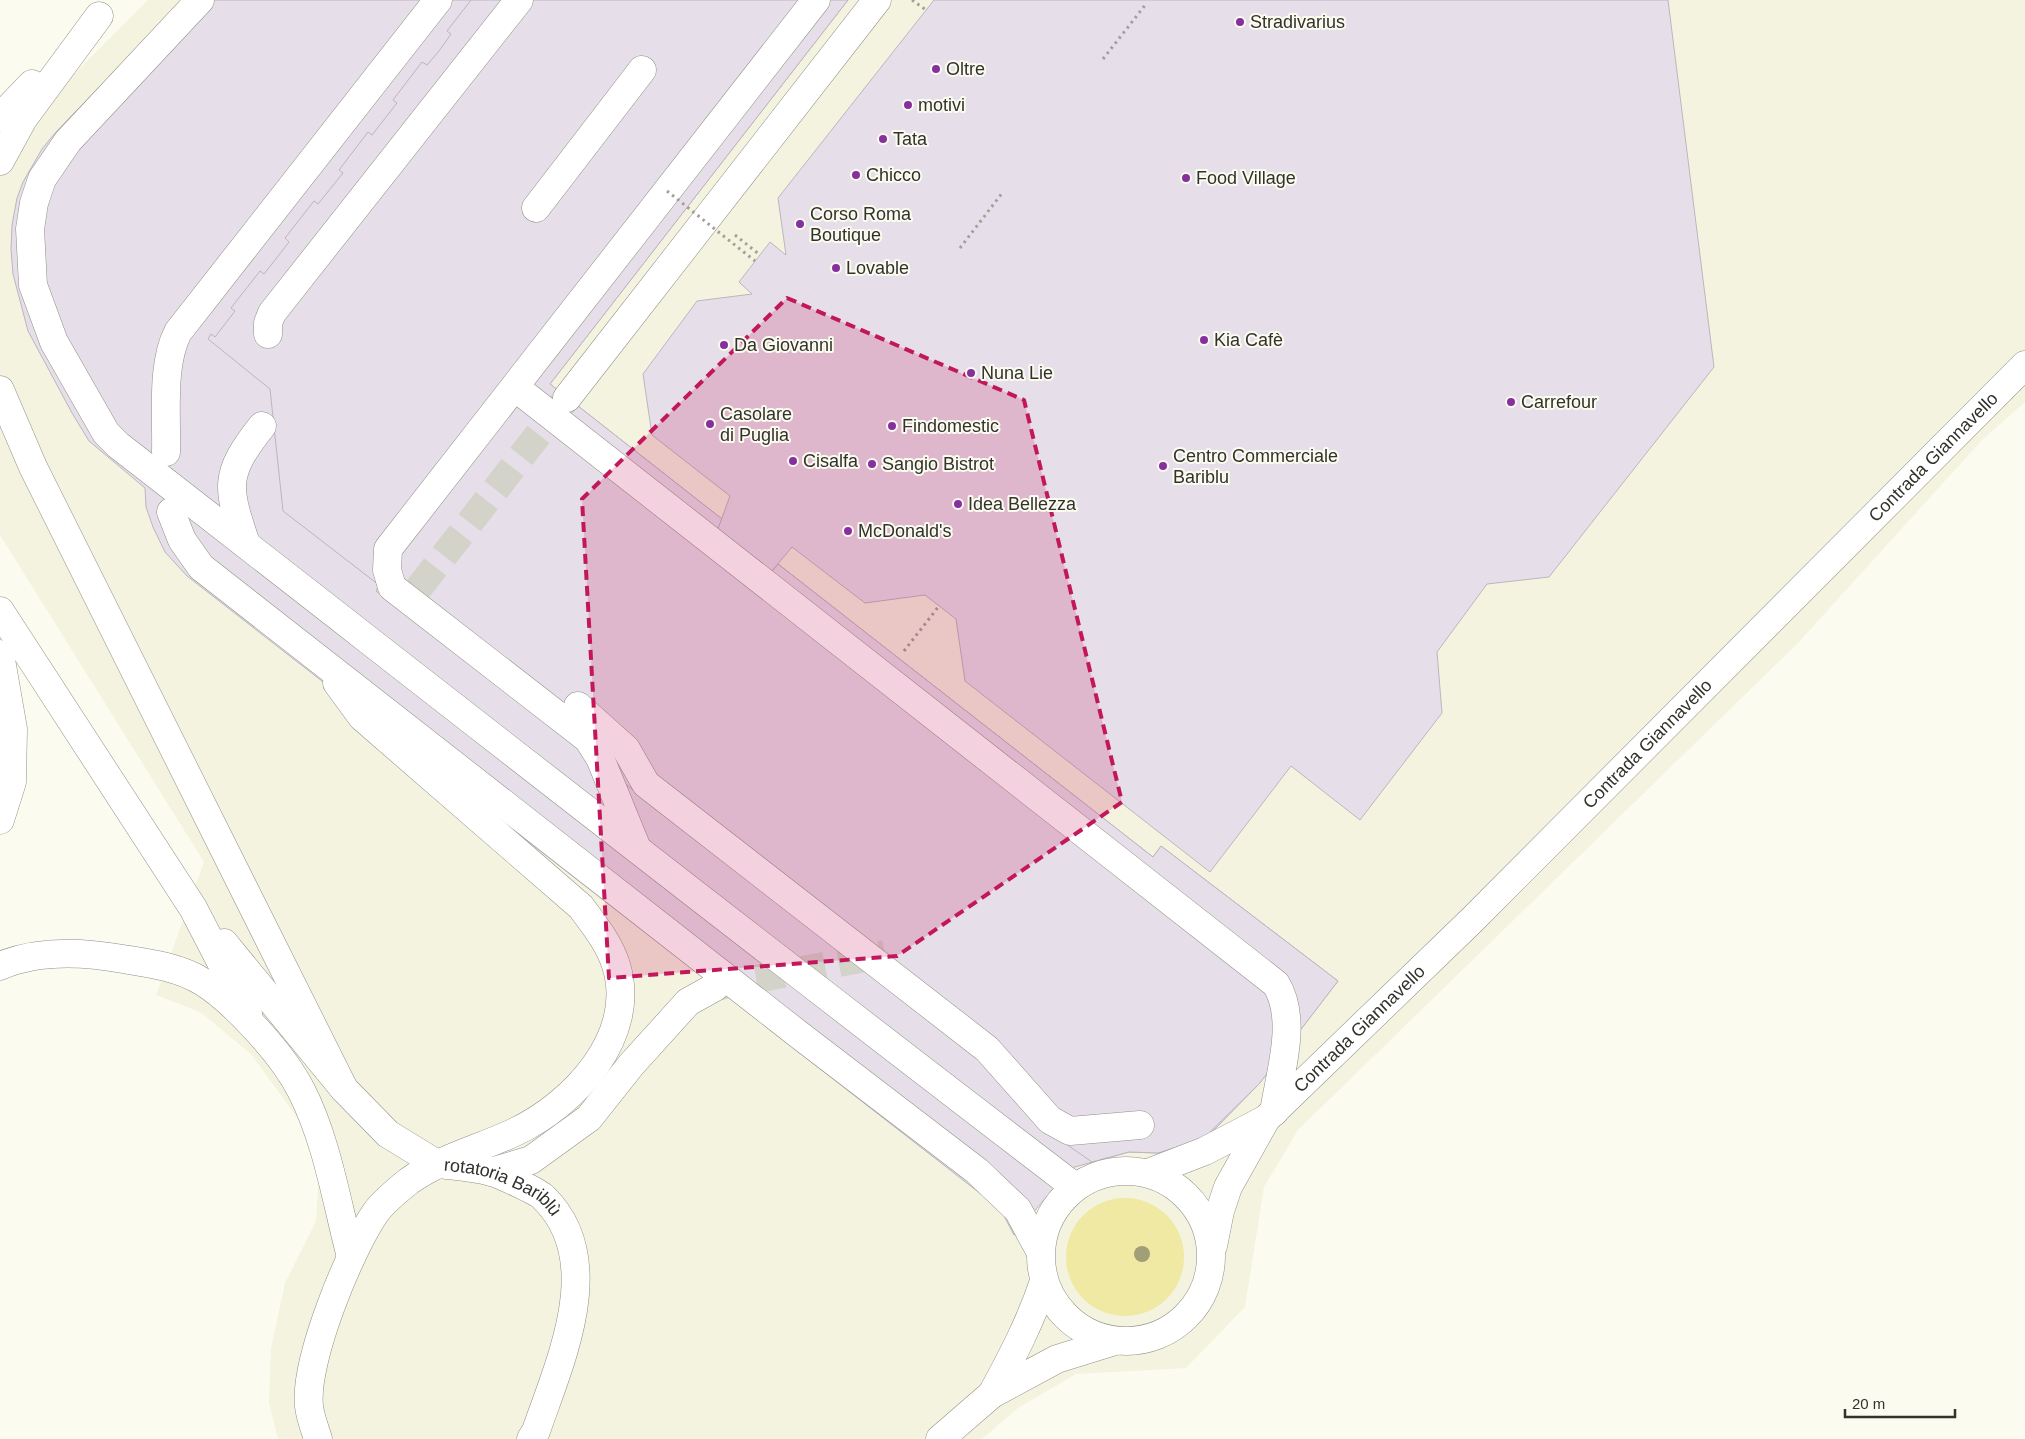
<svg xmlns="http://www.w3.org/2000/svg" width="2025" height="1439" font-family="Arial,sans-serif">
	<rect width="100%" height="100%" fill="#fcfbf0"/>
	<!-- built -->
	<path fill="#f4f3e0" d="M148 0H2025V402L1982 440 1798 643 1298 1130 1264 1187 1245 1307 1186 1368 1076 1374 1018 1408 982 1439H278L269 1403 271 1348 285 1283 316 1221 319 1172 299 1120 251 1054 200 1012 156 995 204 862 0 535V148Z"/>
	<!-- green -->
	<circle fill="#f0e9a4" cx="1125" cy="1257" r="59"/>
	<!-- building -->
	<g fill="#e6dfe9" stroke="#bcb5bf">
		<path d="M183 0H848L550 384 722 519 715 537 766 578 778 564 1153 857 1161 846 1338 981 1259 1084 1216 1128 1203 1139 1187 1146 1158 1153 1129 1152 1071 1168 1014 1235 1004 1216 986 1198 187 576 165 552 153 527 146 507 145 488 89 441 72 413 28 331 13 274 11 249 12 225 17 198 23 182 42 149 55 133Z"/>
		<path d="M471 0H848L550 384 722 519 715 537 766 578 778 564 1153 857 1161 846 1338 981 1259 1084 1203 1139 1158 1153 1129 1152 1092 1162 1040 1126 991 1067 376 591 379 585 283 511 270 389 208 339 211 334 215 337 235 311 231 308 260 271 264 274 289 242 285 238 314 201 318 204 343 173 339 170 368 132 372 135 397 103 393 100 422 62 427 65 439 51 451 34 447 31Z"/>
		<path d="M934 0H1668L1714 367 1549 577 1487 584 1437 652 1442 713 1360 820 1291 766 1210 872 965 681 956 619 925 595 865 603 792 547 766 578 715 537 730 496 652 435 643 374 697 301 752 294 739 282 770 242 786 255 778 198Z"/>
	</g>
	<g fill="none" stroke-linecap="round" stroke-linejoin="round">
		<!-- minor-tunnel -->
		<g stroke="#d4d3c9" stroke-width="28" stroke-dasharray="28 14" stroke-linecap="butt">
			<path d="M418 589 566 399"/>
			<path d="M715 987 885 954"/>
		</g>
		<!-- minor casing -->
		<g stroke="#919085" stroke-width="29">
			<g id="minor">
				<path d="M200 0 68 141 42 179 34 203 30 229 33 285 54 342 106 433 118 445C437 693 754 942 1075 1187"/>
				<path d="M536 208 642 70"/>
				<path d="M268 334V323L272 313 519 0"/>
				<path d="M516 388 1276 984C1298 1020 1280 1072 1274 1112"/>
				<path d="M567 398 877 0"/>
				<path d="M166 452C167 417 161 364 178 332L438 0"/>
				<path d="M171 512 182 540 201 567 798 1034 977 1171 1018 1210 1040 1251"/>
				<path d="M246 544C227 487 223 475 262 426"/>
				<path d="M578 706 626 749 646 784 987 1049 1050 1120 1070 1131 1140 1125"/>
				<path d="M636 846 600 758 588 739 392 587 387 570 388 549 816 0"/>
				<path id="s1" d="M439 1164C456 1166 475 1167 492 1172 501 1175 537 1191 543 1197 608 1259 560 1361 536 1431L531 1439"/>
				<circle cx="1126" cy="1256" r="85"/>
				<path d="M491 1172 531 1160 589 1118 631 1065 688 1002 715 987"/>
				<path id="s2" d="M1148 1173 1205 1151 1266 1119 1472 920 2025 365"/>
				<path d="M1213 1246 1220 1211 1228 1187 1266 1119"/>
				<path d="M992 1394C1012 1357 1031 1321 1044 1281"/>
				<path d="M318 1439C315 1429 310 1417 309 1406 304 1361 350 1249 376 1212 384 1201 399 1189 409 1181 441 1158 479 1149 515 1132 574 1104 638 1036 616 965 609 943 595 926 581 907L362 717 337 683"/>
				<path d="M940 1439 992 1394 1057 1359 1115 1341"/>
			</g>
		</g>
		<!-- major casing -->
		<g stroke="#919085" stroke-width="29">
			<g id="major">
				<path d="M0 117 32 84"/>
				<path d="M0 161 23 119 99 16"/>
				<path d="M0 390 33 467 344 1089"/>
				<path d="M0 611 193 908 248 1014"/>
				<path d="M0 654 13 729 12 782 0 820"/>
				<path d="M224 943 344 1089 388 1134 437 1164"/>
				<path d="M0 966C37 950 84 952 123 959 149 963 179 967 203 982 236 1003 283 1055 301 1090 327 1140 337 1204 351 1257"/>
			</g>
		</g>
		<!-- path -->
		<g stroke="#a2a199" stroke-width="3" stroke-dasharray="2.5 4" stroke-linecap="butt">
			<path d="M912 0 926 10"/>
			<path d="M1103 59 1146 4"/>
			<path d="M735 235 760 255"/>
			<path d="M960 248 1003 192"/>
			<path d="M904 651 939 606"/>
		</g>
		<!-- minor -->
		<use href="#minor" stroke="#fff" stroke-width="28"/>
		<!-- major -->
		<use href="#major" stroke="#fff" stroke-width="28"/>
		<!-- path-bridge -->
		<path stroke="#a2a199" stroke-width="3" stroke-dasharray="2.5 4" stroke-linecap="butt" d="M667 191 755 261"/>
	</g>
	<!-- trees -->
	<circle fill="#a29e77" cx="1142" cy="1254" r="8"/>
	<!-- marked area -->
	<path fill="#c2185b" fill-opacity="0.2" stroke="#c2185b" stroke-width="4" stroke-dasharray="10 6" stroke-linejoin="round" d="M787 298 1024 400 1122 802 897 956 609 978 582 499Z"/>
	<!-- markers -->
	<g fill="#86309e" stroke="#fcfbf0" stroke-width="2">
		<circle cx="1240" cy="22" r="5"/>
		<circle cx="936" cy="69" r="5"/>
		<circle cx="908" cy="105" r="5"/>
		<circle cx="883" cy="139" r="5"/>
		<circle cx="856" cy="175" r="5"/>
		<circle cx="1186" cy="178" r="5"/>
		<circle cx="800" cy="224" r="5"/>
		<circle cx="836" cy="268" r="5"/>
		<circle cx="1204" cy="340" r="5"/>
		<circle cx="724" cy="345" r="5"/>
		<circle cx="971" cy="373" r="5"/>
		<circle cx="1511" cy="402" r="5"/>
		<circle cx="710" cy="424" r="5"/>
		<circle cx="892" cy="426" r="5"/>
		<circle cx="793" cy="461" r="5"/>
		<circle cx="872" cy="464" r="5"/>
		<circle cx="1163" cy="466" r="5"/>
		<circle cx="958" cy="504" r="5"/>
		<circle cx="848" cy="531" r="5"/>
	</g>
	<g text-anchor="middle" dominant-baseline="central" stroke-width="4" stroke-linejoin="round" paint-order="stroke">
		<!-- poi labels -->
		<g font-size="18" fill="#32322d" stroke="#fcfbf0" text-anchor="start">
			<text x="1250" y="22">Stradivarius</text>
			<text x="946" y="69">Oltre</text>
			<text x="918" y="105">motivi</text>
			<text x="893" y="139">Tata</text>
			<text x="866" y="175">Chicco</text>
			<text x="1196" y="178">Food Village</text>
			<text x="810" y="214">Corso Roma<tspan x="810" dy="21">Boutique</tspan></text>
			<text x="846" y="268">Lovable</text>
			<text x="1214" y="340">Kia Cafè</text>
			<text x="734" y="345">Da Giovanni</text>
			<text x="981" y="373">Nuna Lie</text>
			<text x="1521" y="402">Carrefour</text>
			<text x="720" y="414">Casolare<tspan x="720" dy="21">di Puglia</tspan></text>
			<text x="902" y="426">Findomestic</text>
			<text x="1173" y="456">Centro Commerciale<tspan x="1173" dy="21">Bariblu</tspan></text>
			<text x="803" y="461">Cisalfa</text>
			<text x="882" y="464">Sangio Bistrot</text>
			<text x="968" y="504">Idea Bellezza</text>
			<text x="858" y="531">McDonald's</text>
		</g>
		<!-- street labels -->
		<g font-size="18" fill="#32322d" stroke="#fcfbf0">
			<text stroke="none"><textPath href="#s2" startOffset="1070">Contrada Giannavello</textPath></text>
			<text stroke="none"><textPath href="#s2" startOffset="665">Contrada Giannavello</textPath></text>
			<text stroke="none"><textPath href="#s2" startOffset="260">Contrada Giannavello</textPath></text>
			<text stroke="none"><textPath href="#s1" startOffset="69">rotatoria Bariblù</textPath></text>
		</g>
	</g>
	<!-- scale -->
	<path d="M1845 1409v8h110v-8" fill="none" stroke="#32322d" stroke-width="2.5"/>
	<text x="1852" y="1409" font-size="15" fill="#32322d" stroke="#fcfbf0" stroke-width="4" paint-order="stroke">20 m</text>
</svg>
